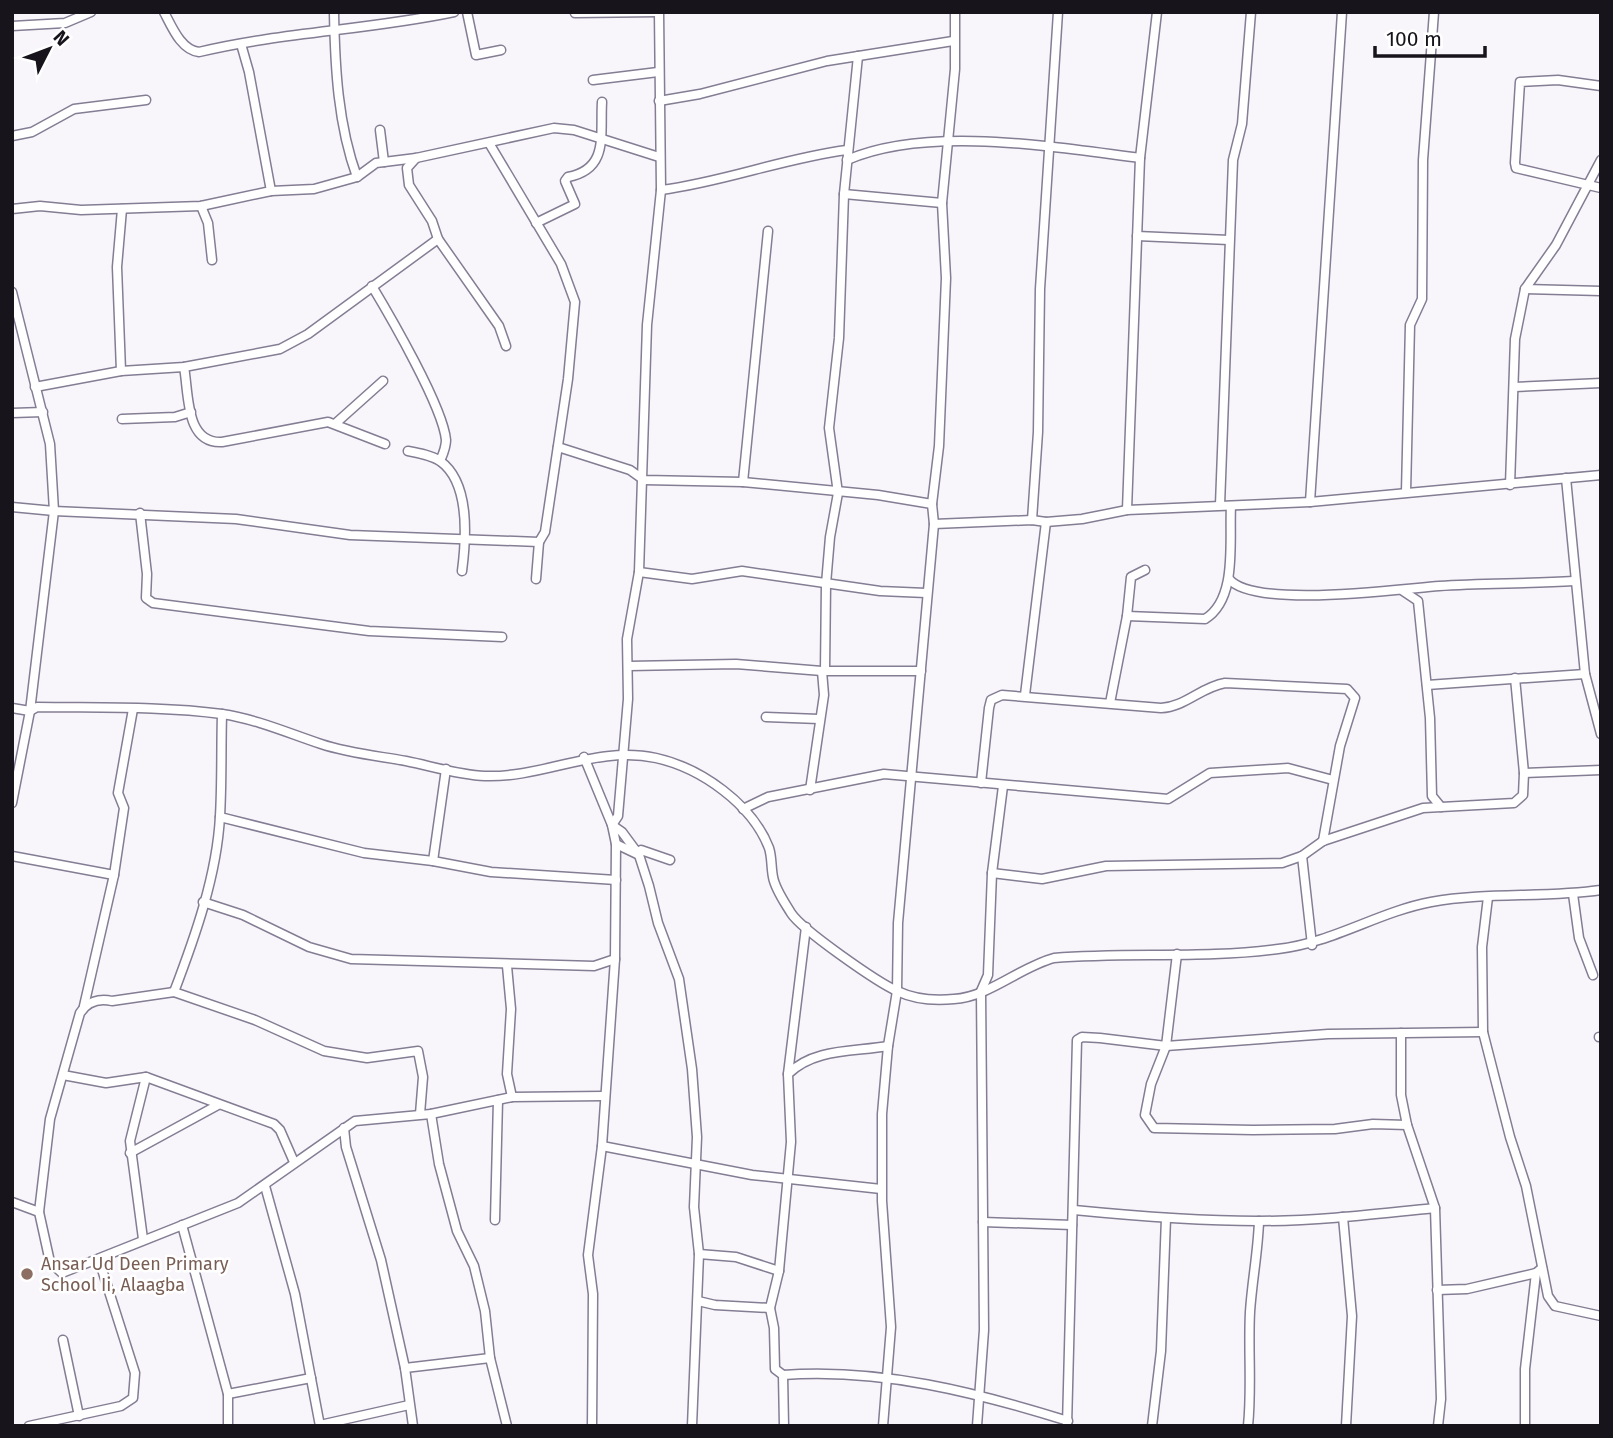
<svg xmlns="http://www.w3.org/2000/svg" width="1613" height="1438" font-family="'Fira Sans',sans-serif">
	<rect width="100%" height="100%" fill="#f8f6fb"/>
	<g fill="none" stroke-linecap="round" stroke-linejoin="round">
		<!-- street casing -->
		<g stroke="#847d93" stroke-width="11">
			<g id="street">
				<path d="M164 12C172 27 181 50 199 52 283 32 369 30 454 12"/>
				<path d="M334 12C335 68 338 125 357 177"/>
				<path d="M467 12 476 55 501 50"/>
				<path d="M575 13 659 12"/>
				<path d="M12 26 65 23 91 12"/>
				<path d="M241 44 249 72 271 191"/>
				<path d="M593 80 658 72"/>
				<path d="M1601 86 1558 80 1520 82 1515 163 1516 168 1601 188"/>
				<path d="M659 101 700 94 827 61 953 41"/>
				<path d="M380 130 384 162"/>
				<path d="M12 136 32 132 74 109 146 100"/>
				<path d="M416 158 407 168 409 185 432 221 438 239 499 326 506 346"/>
				<path d="M847 160C928 125 1053 147 1140 158"/>
				<path d="M661 190C724 182 784 158 847 150"/>
				<path d="M844 194 942 203"/>
				<path d="M201 206 208 223 212 260"/>
				<path d="M12 209 40 206 81 210 201 206 271 191 314 189 357 177 376 163 416 158 554 128 574 130 659 157"/>
				<path d="M536 223 575 204 565 181 568 177C609 169 600 135 602 102"/>
				<path d="M1137 236 1229 240"/>
				<path d="M372 286C390 316 443 407 446 440 446 448 443 454 440 461"/>
				<path d="M1525 289 1601 291"/>
				<path d="M12 292 50 444 54 511 30 711 12 803"/>
				<path d="M184 367C189 394 185 444 222 442L328 422 385 444"/>
				<path d="M121 371 117 267 122 209"/>
				<path d="M35 387 121 371 184 367 280 349 308 334 438 239"/>
				<path d="M1514 387 1601 383"/>
				<path d="M12 413 43 412"/>
				<path d="M122 419 175 417 191 412"/>
				<path d="M336 423 383 381"/>
				<path d="M558 447 630 470 644 480 743 482 878 495 932 504"/>
				<path d="M408 451C419 453 431 455 440 461 471 483 466 540 462 571"/>
				<path d="M1566 478 1585 674 1601 734"/>
				<path d="M743 482 768 231"/>
				<path d="M1510 485 1515 339 1525 289 1556 245 1601 160"/>
				<path d="M1406 492 1410 325 1422 299 1423 160 1434 12"/>
				<path d="M1310 502 1342 12"/>
				<path d="M1220 505 1233 160 1242 124 1251 12"/>
				<path d="M12 507 54 511 236 519 350 535 539 542 545 532 568 379 575 302 561 264 489 143"/>
				<path d="M1127 510 1140 158 1157 12"/>
				<path d="M140 513 147 574 146 598 153 603 369 631 502 637"/>
				<path d="M1032 520 1038 432 1040 289 1058 12"/>
				<path d="M934 524 1032 520 1046 522 1082 519 1127 510 1310 502 1601 475"/>
				<path d="M639 572 692 579 742 571 880 591 926 593"/>
				<path d="M536 579 539 542"/>
				<path d="M1229 579C1254 609 1399 589 1439 586 1484 583 1529 584 1574 581"/>
				<path d="M1403 591 1418 601 1430 718 1432 796 1441 807"/>
				<path d="M1127 616 1205 619C1238 599 1229 540 1231 506"/>
				<path d="M629 666 736 664 822 671H921"/>
				<path d="M825 671 826 584 830 537 838 493 829 428 839 338 844 194 858 56"/>
				<path d="M1427 685 1585 674"/>
				<path d="M1025 695 1046 522"/>
				<path d="M1110 703 1127 616 1131 577 1145 570"/>
				<path d="M12 708 30 711 37 707C98 708 162 706 222 714 256 719 288 733 321 744 348 753 378 756 406 761 431 766 459 775 485 776 544 778 597 745 656 758 701 768 752 804 769 848 772 857 771 867 773 877 775 889 785 903 791 913 802 930 877 982 897 991 914 999 935 1001 954 999 989 997 1020 967 1054 958 1129 952 1204 959 1278 949 1332 943 1378 912 1431 902 1487 892 1544 898 1601 890"/>
				<path d="M222 714C221 748 222 782 220 816 217 875 195 937 174 992L255 1020 324 1051 367 1058 418 1051 423 1077 420 1114"/>
				<path d="M766 717 819 719"/>
				<path d="M584 757 612 825 622 832 639 855 649 886 658 923 679 979 692 1069 697 1137 694 1207 699 1254 692 1426"/>
				<path d="M1524 773 1601 770"/>
				<path d="M981 783 989 708 991 700 1002 695 1161 708C1185 707 1201 687 1225 683L1347 689 1355 698 1340 746 1323 841"/>
				<path d="M810 790 824 695 822 671"/>
				<path d="M743 809 768 797 884 774 1168 799 1210 773 1288 768 1333 780"/>
				<path d="M220 817 364 853 433 861 491 872 616 880"/>
				<path d="M616 844 639 855 641 850 670 860"/>
				<path d="M12 856 114 875"/>
				<path d="M1302 856 1312 945"/>
				<path d="M433 861 446 769"/>
				<path d="M992 873 1042 879 1106 866 1282 863 1302 856 1323 841 1423 808 1514 803 1523 795 1524 773 1515 678"/>
				<path d="M1573 894 1579 938 1593 975"/>
				<path d="M1488 897 1482 947 1483 1032 1510 1137 1526 1186 1548 1296 1555 1306 1601 1316"/>
				<path d="M203 902 243 915 309 947 351 959 594 966 615 959"/>
				<path d="M1177 954 1166 1046 1151 1084 1145 1115 1154 1128 1253 1130 1335 1129 1373 1124 1407 1125"/>
				<path d="M507 966 511 1009 507 1074 512 1097"/>
				<path d="M174 992 112 1001C99 998 87 1002 80 1013L50 1119 39 1212 50 1262 62 1273 238 1203 355 1121 431 1114 512 1097 604 1096"/>
				<path d="M84 1006 114 875 124 808 118 793 133 709"/>
				<path d="M1401 1033V1095L1407 1125 1435 1208 1441 1399 1438 1426"/>
				<path d="M1599 1037H1601"/>
				<path d="M788 1074 806 927"/>
				<path d="M63 1075 106 1083 146 1077 274 1124 280 1130 294 1162"/>
				<path d="M431 1114 439 1164 457 1231 474 1266 485 1311 490 1358 507 1426"/>
				<path d="M344 1128 346 1147 381 1260 405 1368 413 1426"/>
				<path d="M602 1146 752 1175 881 1189"/>
				<path d="M130 1153 218 1105"/>
				<path d="M265 1186 295 1294 320 1426"/>
				<path d="M12 1202 39 1212"/>
				<path d="M1074 1210C1135 1216 1196 1221 1258 1221 1317 1221 1376 1214 1435 1208"/>
				<path d="M1343 1217 1352 1316 1346 1426"/>
				<path d="M495 1220 498 1100"/>
				<path d="M983 1222 1072 1225"/>
				<path d="M182 1225 228 1394V1426"/>
				<path d="M143 1239 130 1141 146 1077"/>
				<path d="M699 1254 736 1257 779 1271 791 1142 788 1074C814 1048 854 1052 888 1046"/>
				<path d="M779 1271 770 1308 774 1328 775 1369 783 1375 784 1426"/>
				<path d="M1437 1290 1467 1289 1536 1273"/>
				<path d="M698 1301 715 1305 770 1308"/>
				<path d="M63 1340 79 1416"/>
				<path d="M405 1368 490 1358"/>
				<path d="M783 1375C881 1368 975 1392 1068 1421"/>
				<path d="M228 1394 311 1378"/>
				<path d="M320 1425 409 1405"/>
				<path d="M29 1426 121 1406 133 1398 135 1373 99 1260"/>
				<path d="M592 1426 593 1294 588 1255 602 1146 615 959 616 844 612 825 618 816 628 699 627 639 639 572 647 325 661 190 659 12"/>
				<path d="M883 1426 891 1327 882 1201V1114L888 1046 897 991 898 923 934 524 932 504 939 446 946 278 942 203 955 69V12"/>
				<path d="M977 1426 984 1330 981 991 988 975 992 873 1003 786"/>
				<path d="M1067 1426 1077 1040 1082 1037 1100 1038 1166 1046 1328 1034 1483 1032"/>
				<path d="M1152 1426 1161 1351 1166 1218"/>
				<path d="M1248 1426C1252 1388 1248 1350 1250 1312 1252 1281 1258 1252 1259 1221"/>
				<path d="M1525 1426V1369L1536 1273 1542 1268"/>
			</g>
		</g>
		<!-- street -->
		<use href="#street" stroke="#fff" stroke-width="8"/>
	</g>
	<!-- markers -->
	<circle fill="#8d6e63" stroke="#fff" stroke-width="2.5" cx="27" cy="1274" r="7"/>
	<g text-anchor="middle" dominant-baseline="central" stroke-width="5" stroke-linejoin="round" paint-order="stroke">
		<!-- education labels -->
		<g font-size="18" fill="#785e54" stroke="#fff" text-anchor="start">
			<text x="41" y="1264">Ansar Ud Deen Primary<tspan x="41" dy="21">School Ii, Alaagba</tspan></text>
		</g>
	</g>
	<!-- border -->
	<rect width="1613" height="1438" fill="none" stroke="#17141c" stroke-width="28"/>
	<!-- north arrow -->
	<g transform="translate(49 49) rotate(48)" stroke="#ffffff" stroke-width="5" paint-order="stroke">
	<path d="M0-5L12 26L0 18L-12 26Z" fill="#17141c"/>
	<text y="-10" font-size="19" font-weight="bold" text-anchor="middle" fill="#17141c">N</text>
	</g>
	<!-- scale -->
	<path d="M1375 46v10h110v-10" fill="none" stroke="#17141c" stroke-width="3.5"/>
	<text x="1386" y="46" font-size="21" fill="#17141c" stroke="#ffffff" stroke-width="5" paint-order="stroke">100 m</text>
</svg>
